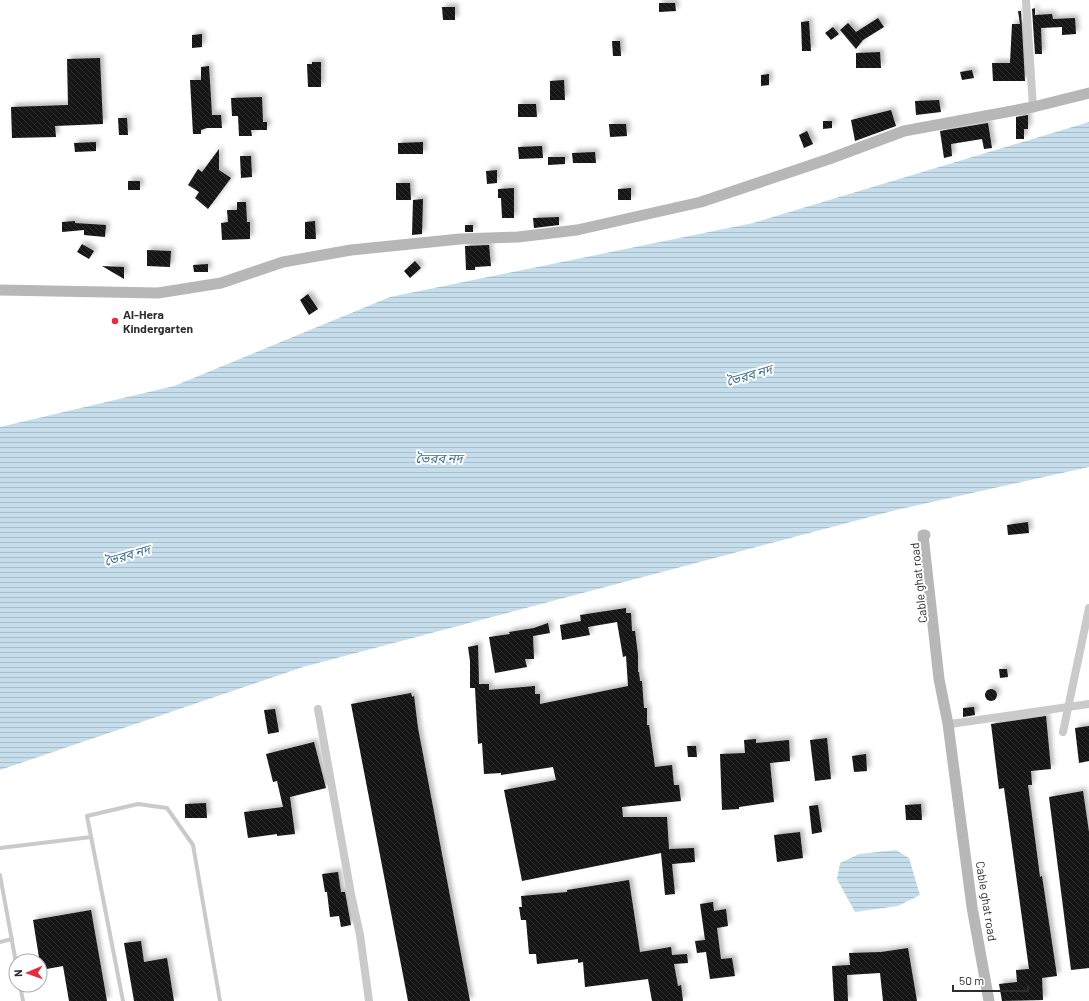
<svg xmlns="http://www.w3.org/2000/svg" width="1089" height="1001" font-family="Barlow,'Noto Sans Bengali',sans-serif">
	<defs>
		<pattern id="water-rules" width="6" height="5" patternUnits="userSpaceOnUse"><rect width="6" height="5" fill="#c6ddeb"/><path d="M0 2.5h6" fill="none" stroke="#aabeca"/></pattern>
		<pattern id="building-back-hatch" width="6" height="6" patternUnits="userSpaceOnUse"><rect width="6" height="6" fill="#141414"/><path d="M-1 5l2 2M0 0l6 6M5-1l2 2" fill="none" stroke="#2e2e2e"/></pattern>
		<filter id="shadow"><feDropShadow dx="3.5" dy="-3.5" stdDeviation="2" flood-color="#0004"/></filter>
	</defs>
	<rect width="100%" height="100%" fill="#fff"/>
	<!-- water -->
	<g fill="url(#water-rules)">
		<path d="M1089 122V467L896 510 303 667 0 770V427L174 386 390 297 753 223Z"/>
		<path d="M896 850 909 858 920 895 898 906 855 912 837 879 840 863 859 854Z"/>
	</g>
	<!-- building -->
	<g fill="url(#building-back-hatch)" filter="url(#shadow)">
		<path d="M659 3H675L676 11 659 12Z"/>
		<path d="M442 7H455V20H443Z"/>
		<path d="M1035 8V15L1052 14 1053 19 1075 18 1076 34 1062 35V27L1041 28 1042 54H1035L1032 9Z"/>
		<path d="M1018 11H1021L1025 81H993L992 63H1010L1012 24H1020Z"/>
		<path d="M878 18 884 27 863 40 856 49 840 30 848 23 856 32Z"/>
		<path d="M809 21 811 51H802L801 22Z"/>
		<path d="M833 27 839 34 831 40 825 33Z"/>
		<path d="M202 34V47L192 48V35Z"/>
		<path d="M612 41H620L621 56H613Z"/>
		<path d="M880 52 881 68H856V53Z"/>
		<path d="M100 58 103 124 55 126 56 137 12 138 11 107 68 105 67 59Z"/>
		<path d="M312 62H321V87H308L307 64H312Z"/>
		<path d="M209 66 212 115H221L222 128H207L201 130V134H193L190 80H201V67Z"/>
		<path d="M972 70 974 78 962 80 960 72Z"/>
		<path d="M769 74V85L761 86V75Z"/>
		<path d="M564 80 565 100H550V81Z"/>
		<path d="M262 97 263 122H267V130H251L252 136H239L238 116H232L231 98Z"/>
		<path d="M939 100 941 112 916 115 915 101Z"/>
		<path d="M518 104H536L537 117H518Z"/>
		<path d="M891 110 896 126 855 141 851 120Z"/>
		<path d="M1028 115V129H1024V139H1016V117Z"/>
		<path d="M118 118H127L128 135H119Z"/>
		<path d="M823 121H832V128L823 129Z"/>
		<path d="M988 123 992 148 984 149 982 139 951 144 952 156 944 158 940 131Z"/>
		<path d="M609 124H626L627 136 610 137Z"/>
		<path d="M807 131 813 144 804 148 799 135Z"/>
		<path d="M96 142V151L75 152 74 143Z"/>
		<path d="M423 142V154H398V143Z"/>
		<path d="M542 146 543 158 519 159 518 147Z"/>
		<path d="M219 149V170L231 178 208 209 195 198 199 192 188 185 198 169 202 172Z"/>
		<path d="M595 152 596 163H573L572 153Z"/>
		<path d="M240 156H251L252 177 241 178Z"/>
		<path d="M548 157H565V164L548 165Z"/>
		<path d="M497 170V183L487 184 486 171Z"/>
		<rect x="128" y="181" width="12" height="9"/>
		<path d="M396 183H410L411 200H396Z"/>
		<path d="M514 188V218H502L501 198H498V189Z"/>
		<path d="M631 188V200H618V189Z"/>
		<path d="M423 199 422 234 412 235 413 200Z"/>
		<path d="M237 202H246L247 222H250V239L222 240 221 223 228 222 227 210H237Z"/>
		<path d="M559 217V225L534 228 533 218Z"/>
		<path d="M75 221V223L106 225 105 237 84 235V230L62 232V222Z"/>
		<path d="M315 221 316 239H305V222Z"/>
		<rect x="465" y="225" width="8" height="7"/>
		<path d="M82 244 94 251 89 259 77 252Z"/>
		<path d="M489 245 491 266 475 267V270H466L465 246Z"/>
		<path d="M147 250 171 251 170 267 147 266Z"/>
		<path d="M415 261 421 268 410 278 404 271Z"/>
		<path d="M208 264V272H194L193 265Z"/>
		<path d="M102 266 124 267V279Z"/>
		<path d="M308 294 318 309 309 315 300 300Z"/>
		<path d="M1028 522 1029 533 1008 535 1007 525Z"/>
		<path d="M626 608V613H631L632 631H635L638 655V672H639L640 681H642L644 708H647V725H649L655 767 672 765 674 785H679L681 801 622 807 623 817H667L669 849 694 848 695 862 672 864 675 894 665 895 661 853 522 881 504 790 556 780 553 767 501 775V773L484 774 482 743 478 744 475 688H470V661L468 647 478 645 479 684H489V690L535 686V694H540V704L628 686 626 656 623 657 617 622 588 627 590 635 562 640 560 625 581 621 580 615Z"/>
		<path d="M548 623 550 633 533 636 534 659H525L527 667 495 673 489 637 510 634 509 632 534 628Z"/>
		<path d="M999 669H1007L1008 677 1000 678Z"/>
		<circle cx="991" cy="695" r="6"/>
		<path d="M411 693 412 697 414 696 418 728 470 1001H408L351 704Z"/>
		<path d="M974 707 975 715 963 717V708Z"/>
		<path d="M275 709 279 732 268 734 264 710Z"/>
		<path d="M1046 716 1051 769 1031 771 1032 785H1028L1040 877 1042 876 1057 976 1042 978 1043 1000 1002 1001 999 984 1017 982 1016 970 1029 969 1004 788 999 789 991 724Z"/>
		<path d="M1089 726V761L1079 763 1075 728Z"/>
		<path d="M827 738 831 779 815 781 810 740Z"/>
		<path d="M756 739V743L789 740 790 761 770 763 774 802 739 807V809L722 810 720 754 745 753 744 740Z"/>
		<path d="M314 742 326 788 290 797 295 834 277 836V834L248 838 244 812 283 807 277 781 273 782 266 754Z"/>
		<path d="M687 746H696L697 757H688Z"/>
		<path d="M866 754 867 771 854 772 852 756Z"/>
		<path d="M1083 791 1089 832V968L1071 970 1049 797Z"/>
		<path d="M206 803 207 818H185V804Z"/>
		<path d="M921 804 922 820H906L905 805Z"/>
		<path d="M818 805 822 832 812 834 809 806Z"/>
		<path d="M800 832 803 858 777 862 774 835Z"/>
		<path d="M338 872 341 892H345L351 925 341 927 339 916 330 917 327 892H325L322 874Z"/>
		<path d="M629 880 640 952 671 947 672 955 687 954 688 963 674 964 678 986 681 985 683 1001H652L648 979 585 987 583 962 578 963V959L537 964 536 954H529L526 920H521L519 907H522L521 896 567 892V890Z"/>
		<path d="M713 902 714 911 726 909 728 926 717 928 721 959 732 958 735 976 710 979 706 952 697 953 695 941 705 940 700 904Z"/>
		<path d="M91 910 107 1001H69L63 966 41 970 33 920Z"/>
		<path d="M141 941 144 962 167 958 174 1001H134L124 943Z"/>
		<path d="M908 948 917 1001H883L880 973 847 975 848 1001H834L832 966 850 965 849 953 881 952Z"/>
	</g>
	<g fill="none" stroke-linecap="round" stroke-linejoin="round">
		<!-- lane -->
		<g stroke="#cacaca" stroke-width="4">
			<path d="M0 848 91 837"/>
			<path d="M0 875 16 963"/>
			<path d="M0 942 12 939"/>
			<path d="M20 985 23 1001"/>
			<path d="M123 1001 87 816 138 804 167 808 193 845 220 1001"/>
		</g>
		<!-- street -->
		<g stroke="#cacaca" stroke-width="8">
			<path d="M1026 0 1033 107"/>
			<path d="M318 709 351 894 360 935 369 1001"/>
			<path d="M950 724 1089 704"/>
			<path d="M1063 732 1089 608"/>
		</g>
		<!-- secondary -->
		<g stroke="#b7b7b7" stroke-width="11">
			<path d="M0 290 158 293 221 283 283 262 351 250 460 239 518 237 577 230 701 202 829 159 904 131 1033 107 1089 93"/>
			<path d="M925 535H923L939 679 948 724 972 907 989 1001"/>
		</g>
	</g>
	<!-- markers -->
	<circle fill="#e62d3d" stroke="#fff" stroke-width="1.5" cx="115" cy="321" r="4"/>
	<g text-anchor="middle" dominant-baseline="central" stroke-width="4" stroke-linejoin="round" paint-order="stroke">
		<!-- poi labels -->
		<g font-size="12" font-weight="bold" fill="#2d2d2d" stroke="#fff" text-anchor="start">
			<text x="123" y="314">Al-Hera<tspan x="123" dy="14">Kindergarten</tspan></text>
		</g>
		<!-- street labels -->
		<g font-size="12" fill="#2d2d2d" stroke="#fff">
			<text transform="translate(918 583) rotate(-96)">Cable ghat road</text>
			<text transform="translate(987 901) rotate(81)">Cable ghat road</text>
		</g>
		<!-- water labels -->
		<g font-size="13" font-style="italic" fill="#3b7090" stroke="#fff">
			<text transform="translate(749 375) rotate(-16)">ভৈরব নদ</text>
			<text x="439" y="458">ভৈরব নদ</text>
			<text transform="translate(127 555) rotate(-16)">ভৈরব নদ</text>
		</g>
	</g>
	<!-- north arrow -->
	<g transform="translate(28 973) rotate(268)"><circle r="19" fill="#ffffff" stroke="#ababab"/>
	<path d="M0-3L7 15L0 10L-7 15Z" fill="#e62d3d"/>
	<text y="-6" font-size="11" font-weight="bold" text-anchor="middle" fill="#2d2d2d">N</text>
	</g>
	<!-- scale -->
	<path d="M953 985v6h75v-6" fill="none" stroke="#2d2d2d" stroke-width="2"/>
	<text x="959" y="985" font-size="12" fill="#2d2d2d" stroke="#ffffff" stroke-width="3" paint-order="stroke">50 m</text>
</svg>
